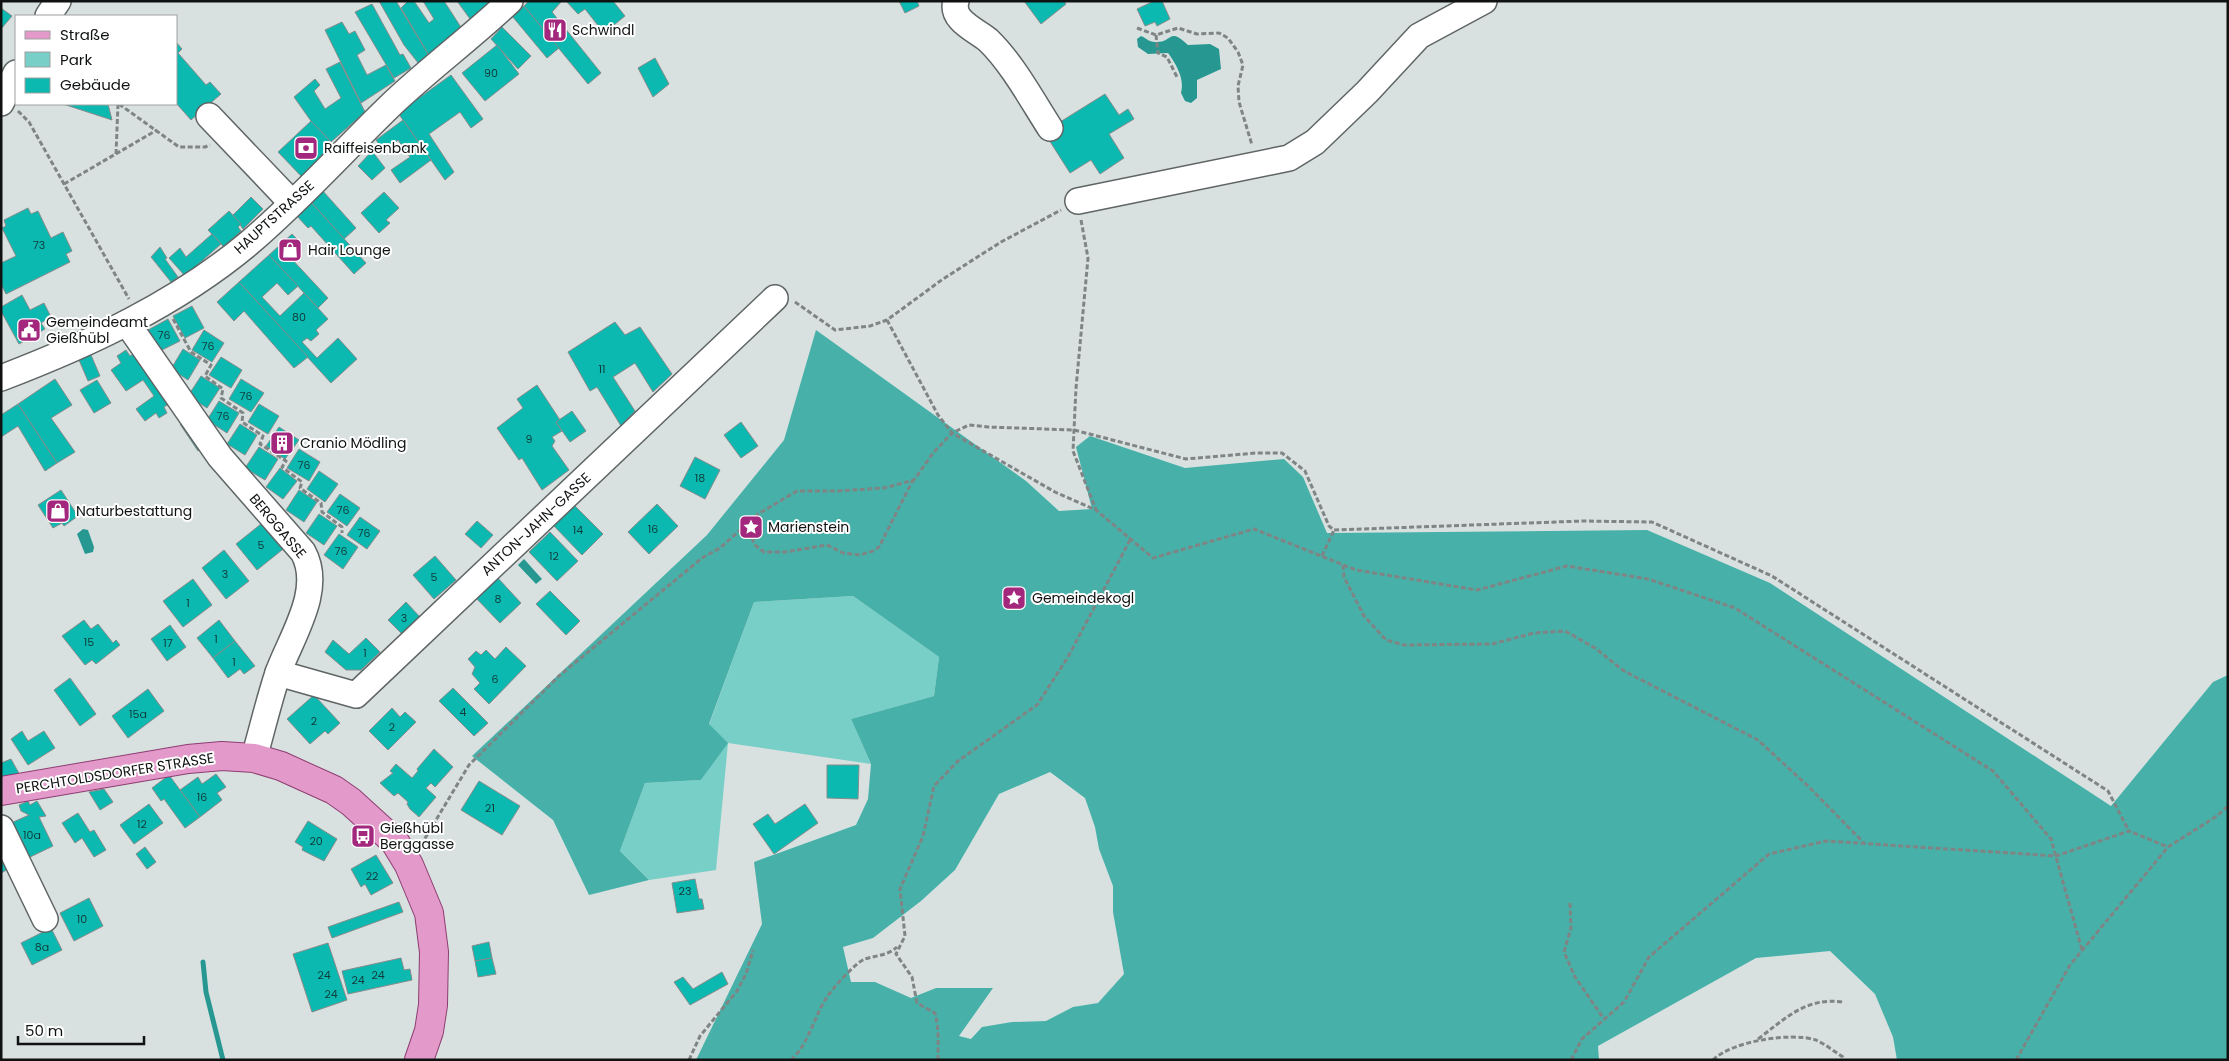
<svg xmlns="http://www.w3.org/2000/svg" width="2229" height="1061" font-family="Poppins,sans-serif">
	<rect width="100%" height="100%" fill="#d9e1e0"/>
	<!-- green -->
	<path fill="#78cfc8" d="M853 596 939 657 934 696 851 719 871 764 728 743 716 870 649 880 620 851 645 783 701 780 727 743 709 725 754 602Z"/>
	<!-- forest -->
	<path fill="#47b1a9" fill-rule="evenodd" d="M816 330 1026 481 1059 511 1092 509 1076 447 1090 436 1185 468 1284 459 1303 477 1327 533 1647 530 1770 583 2111 806 2213 682 2228 675V1060H1897L1893 1037 1875 994 1830 951 1756 958 1598 1046 1599 1060H696L762 924 754 862 856 825 868 799 871 764 851 719 934 696 939 657 853 596 754 602 709 724 728 743 701 780 645 783 620 851 649 880 589 895 553 820 472 756 707 535 784 440ZM1050 772 1085 798 1095 827 1099 849 1113 886V912L1124 974 1098 1003 1073 1007 1046 1021 1012 1022 982 1027 971 1039 959 1036 993 988H936L911 998 875 982H851L843 947 873 938 921 901 955 870 999 794Z"/>
	<!-- water -->
	<g fill="#279891">
		<path d="M1141 36C1146 38 1149 42 1155 42 1173 43 1168 26 1188 45L1210 44 1219 49 1221 69 1197 80V98L1191 103 1185 101 1181 93C1185 79 1176 64 1168 53L1148 54 1138 47 1137 39Z"/>
		<path d="M83 529 88 530 94 547 93 552 85 554 77 534Z"/>
		<path d="M524 559 542 579 536 584 518 565Z"/>
	</g>
	<g fill="none" stroke-linecap="round" stroke-linejoin="round">
		<!-- stream -->
		<path stroke="#279891" stroke-width="5" d="M203 962 206 992 223 1060"/>
	</g>
	<!-- building -->
	<g fill="#0cb9b0" stroke="#858c8b">
		<path d="M379 1H396L430 57 419 64 404 45Z"/>
		<path d="M408 1H414L429 23 434 19 423 1H444L466 35 430 57 401 8Z"/>
		<path d="M457 1H497L473 23Z"/>
		<path d="M529 1H562L552 12 601 73 588 84 524 6Z"/>
		<path d="M566 1H613L625 16 604 33 585 9 578 14Z"/>
		<path d="M899 1H917L919 6 905 13Z"/>
		<path d="M1024 1H1064L1066 4 1041 24Z"/>
		<path d="M1154 1H1162L1170 19 1157 26 1155 22 1145 26 1137 9Z"/>
		<path d="M372 4 400 55 403 54 411 68 394 78 355 12Z"/>
		<path d="M524 6 559 48 547 58 512 16Z"/>
		<path d="M1 8 12 16 1 29Z"/>
		<path d="M342 22 349 34 355 31 365 50 357 55 367 75 386 65 395 81 361 103 325 30Z"/>
		<path d="M502 27 531 56 518 69 491 39Z"/>
		<path d="M176 42 182 49 178 53 206 85 210 82 221 94 191 120 176 103Z"/>
		<path d="M497 45 519 74 485 101 462 73Z"/>
		<path d="M655 58 669 84 653 97 638 68Z"/>
		<path d="M340 62 365 112 331 142 311 121 294 97 315 79 320 85 314 91 325 109 341 98 326 69Z"/>
		<path d="M451 75 483 119 471 128 460 112 429 134 454 172 445 180 398 113Z"/>
		<path d="M1105 94 1119 115 1128 109 1134 119 1109 134 1124 158 1100 174 1091 160 1070 173 1044 132Z"/>
		<path d="M63 104H108L112 120Z"/>
		<path d="M403 120 431 160 400 183 391 170 410 157 398 140 384 151 376 140Z"/>
		<path d="M311 121 334 145 301 176 278 152Z"/>
		<path d="M372 151 385 168 372 180 358 166Z"/>
		<path d="M322 190 356 228 344 239 310 201Z"/>
		<path d="M384 192 399 208 386 220 390 223 379 233 361 213Z"/>
		<path d="M251 197 263 209 243 229 233 215Z"/>
		<path d="M310 201 366 263 354 274 311 226 308 228 295 214Z"/>
		<path d="M28 208 31 214 38 211 51 238 63 232 72 251 66 254 70 262 6 294 1 284V263L16 256 2 228 6 226 4 220Z"/>
		<path d="M229 211 241 224 238 227 241 231 224 247 208 230Z"/>
		<path d="M212 234 221 244 185 276 169 258 180 248 186 257Z"/>
		<path d="M292 234 301 243 288 255 328 298 318 308 269 255Z"/>
		<path d="M160 247 167 258 165 259 178 277 171 282 151 257Z"/>
		<path d="M269 255 298 286 288 295 277 283 262 297 280 316 304 293 328 319 316 330 319 334 311 341 307 338 302 342 317 358 338 338 357 359 331 383 239 282Z"/>
		<path d="M239 282 308 357 294 368 244 311 234 321 217 302Z"/>
		<path d="M22 295 30 310 44 303 51 317 41 323 45 329 19 344 1 311V307Z"/>
		<path d="M192 306 204 328 185 338 173 316Z"/>
		<path d="M168 319 180 341 160 351 148 330Z"/>
		<path d="M615 322 625 335 640 327 672 374 653 392 635 363 613 377 635 411 621 426 597 387 590 391 568 352Z"/>
		<path d="M204 330 224 343 212 362 192 350Z"/>
		<path d="M141 349 175 400 164 407 167 413 159 418 156 413 145 421 136 409 154 396 143 380 126 391 111 370 121 363 117 356 126 350 130 356Z"/>
		<path d="M183 349 200 360 188 380 171 369Z"/>
		<path d="M91 355 100 376 88 381 79 360Z"/>
		<path d="M221 357 242 370 231 388 209 375Z"/>
		<path d="M201 376 220 388 207 408 188 396Z"/>
		<path d="M55 379 72 405 51 418 75 452 57 463 18 404Z"/>
		<path d="M241 379 264 393 251 412 229 399Z"/>
		<path d="M97 380 111 403 94 413 80 390Z"/>
		<path d="M537 385 560 420 556 422 562 431 552 437 555 441 552 446 569 470 542 490 522 458 519 460 497 428 523 408 517 399Z"/>
		<path d="M219 401 239 413 227 433 207 420Z"/>
		<path d="M18 404 57 463 45 471 18 426 1 437V415Z"/>
		<path d="M259 404 279 416 268 434 248 422Z"/>
		<path d="M572 411 586 431 570 442 556 422Z"/>
		<path d="M188 419 206 445 198 451 180 424Z"/>
		<path d="M741 422 758 446 741 458 724 435Z"/>
		<path d="M240 424 257 435 245 455 227 444Z"/>
		<path d="M279 427 299 440 285 459 266 446Z"/>
		<path d="M259 447 278 459 265 480 245 468Z"/>
		<path d="M299 449 320 462 309 481 287 468Z"/>
		<path d="M695 457 720 470 705 499 680 486Z"/>
		<path d="M280 468 297 481 283 499 266 487Z"/>
		<path d="M319 471 338 484 325 502 307 489Z"/>
		<path d="M61 490 78 516 64 526 62 523 53 528 38 505Z"/>
		<path d="M299 490 317 502 304 522 286 510Z"/>
		<path d="M340 494 360 508 347 526 327 512Z"/>
		<path d="M657 504 678 526 649 554 628 532Z"/>
		<path d="M574 505 603 534 582 555 553 525Z"/>
		<path d="M319 514 337 526 324 545 306 533Z"/>
		<path d="M360 517 380 531 367 549 347 535Z"/>
		<path d="M266 520 287 546 257 570 236 544Z"/>
		<path d="M477 521 493 535 481 548 465 534Z"/>
		<path d="M550 532 578 561 557 581 529 552Z"/>
		<path d="M339 534 358 547 343 569 324 555Z"/>
		<path d="M224 550 249 581 226 599 202 568Z"/>
		<path d="M435 556 456 580 434 599 413 575Z"/>
		<path d="M496 576 521 603 500 623 474 596Z"/>
		<path d="M193 579 212 605 183 627 163 601Z"/>
		<path d="M550 591 580 621 566 635 536 604Z"/>
		<path d="M406 602 420 617 402 634 388 620Z"/>
		<path d="M84 620 91 629 98 624 113 643 116 640 120 645 96 664 92 660 85 665 62 636Z"/>
		<path d="M219 620 235 641 213 658 197 638Z"/>
		<path d="M170 625 186 647 167 661 151 639Z"/>
		<path d="M366 638 380 652 361 670H346L325 652 333 640 349 654Z"/>
		<path d="M235 641 255 666 244 674 240 669 228 678 213 658Z"/>
		<path d="M506 647 526 666 489 704 474 689 480 683 472 674 475 667 468 659 476 651 481 655 486 650 495 659Z"/>
		<path d="M70 678 96 714 80 726 54 690Z"/>
		<path d="M453 688 488 723 474 736 439 701Z"/>
		<path d="M148 689 164 711 128 738 112 716Z"/>
		<path d="M314 695 340 723 328 734 325 731 310 744 287 719Z"/>
		<path d="M392 708 400 717 405 712 416 722 388 750 369 731Z"/>
		<path d="M22 731 28 741 44 731 55 748 28 765 11 739Z"/>
		<path d="M434 749 453 767 435 787 431 783 426 788 436 797 419 817 410 809 407 804 408 802 398 793 394 796 380 783 393 773 390 771 396 764 412 778 418 771 417 769Z"/>
		<path d="M11 759 21 777 4 780 1 774V763Z"/>
		<path d="M827 765H859L858 799 827 798Z"/>
		<path d="M216 774 226 787 217 793 222 800 200 817 180 790 198 777 202 784Z"/>
		<path d="M169 775 200 817 185 828 164 799 161 801 152 788Z"/>
		<path d="M479 781 520 806 502 835 461 810Z"/>
		<path d="M104 789 113 802 100 810 89 792Z"/>
		<path d="M28 801 30 805 37 801 46 816 39 817 53 846 28 858 11 823 29 815 21 811 19 805Z"/>
		<path d="M149 804 163 823 134 844 120 825Z"/>
		<path d="M805 804 818 823 774 854 753 824 768 814 775 824Z"/>
		<path d="M78 813 90 832 94 830 106 850 94 857 82 838 75 843 62 823Z"/>
		<path d="M308 821 337 839 324 861 302 850 303 847 295 842Z"/>
		<path d="M1 839 14 866 1 873Z"/>
		<path d="M145 847 156 862 147 869 136 854Z"/>
		<path d="M376 855 393 883 371 895 365 884 361 887 351 869Z"/>
		<path d="M695 879 699 899H702L704 909 677 913 672 883Z"/>
		<path d="M89 898 103 926 74 941 60 913Z"/>
		<path d="M399 902 403 912 332 938 328 927Z"/>
		<path d="M51 928 62 950 32 965 21 943Z"/>
		<path d="M489 942 492 958 475 961 472 946Z"/>
		<path d="M328 943 347 1000 312 1012 293 954Z"/>
		<path d="M401 958 404 970 410 969 412 980 348 994 342 971Z"/>
		<path d="M492 958 496 974 478 977 475 961Z"/>
		<path d="M722 972 728 984 690 1005 674 982 683 977 693 989Z"/>
	</g>
	<g fill="none" stroke-linecap="round" stroke-linejoin="round">
		<!-- minor casing -->
		<g stroke="#5f6565" stroke-width="28">
			<g id="minor">
				<path d="M956 1C950 20 976 30 988 40 1012 63 1032 100 1050 128"/>
				<path d="M48 16 58 1"/>
				<path d="M1 103 16 73"/>
				<path d="M209 116 292 203"/>
				<path d="M1078 201 1289 158 1315 142 1367 92 1419 36 1484 1"/>
				<path d="M127 323 220 457 303 552C324 590 291 637 278 673 269 700 262 730 254 758"/>
				<path d="M1 378C90 344 176 304 249 243 300 200 345 149 393 103 430 68 472 37 510 1"/>
				<path d="M278 673 356 695 775 298"/>
				<path d="M1 828 45 919"/>
			</g>
		</g>
		<!-- major casing -->
		<g stroke="#8d3e72" stroke-width="30">
			<path id="major" d="M1 791 188 759 222 756 254 758 281 766 334 790 351 802 395 842 409 865 429 913 434 952 433 1005 429 1031 419 1060"/>
		</g>
		<!-- path -->
		<g stroke="#7f8484" stroke-width="3" stroke-dasharray="5 2.5" stroke-linecap="butt">
			<path d="M1137 28 1156 35 1178 28 1197 34 1219 33 1228 38 1238 52 1243 65 1238 86 1239 102 1252 145"/>
			<path d="M1156 35 1158 53 1167 57 1177 77"/>
			<path d="M119 104 179 147H205L210 145"/>
			<path d="M18 111 29 122 129 299"/>
			<path d="M116 154 118 104"/>
			<path d="M64 184 157 130"/>
			<path d="M1081 220 1088 258 1076 388 1073 451 1096 510"/>
			<path d="M795 302 835 330 870 326 887 320 943 279 1001 242 1061 210"/>
			<path d="M173 319 191 352 211 365 205 376 223 389 221 398 243 413 242 422 263 436 260 444 286 461 282 467 302 482 300 488 321 503 322 512 342 527V533"/>
			<path d="M887 320 938 415 952 433 1055 492 1096 510 1153 558 1254 529 1356 570 1477 590 1567 566 1648 579 1735 608 1993 771 2051 839 2082 950"/>
			<path d="M746 524 755 545 764 552H785L827 545 843 553 860 555 873 551 879 547 913 480"/>
			<path d="M1322 556 1334 530"/>
			<path d="M1343 565 1344 577 1364 616 1386 640 1404 645 1492 644 1534 633 1565 631 1595 648 1624 671 1758 740 1809 787 1864 843"/>
			<path d="M421 845 469 765 559 676 702 558 720 548 758 514 797 491H838L884 488 914 480 933 453 952 433 969 425 988 427 1074 430 1186 459 1256 453H1282L1305 471 1329 526 1334 530 1583 521 1652 522 1772 576 2108 791 2129 831"/>
			<path d="M1570 903 1571 928 1564 952 1575 977 1604 1019"/>
			<path d="M1758 1039C1786 1018 1806 997 1843 1002"/>
			<path d="M689 1060 700 1036 737 991 746 974 753 950"/>
			<path d="M791 1060C809 1044 814 1016 827 997 833 988 856 962 865 959 877 955 887 956 897 947"/>
			<path d="M938 1060C938 1044 939 1028 935 1013L917 1003 912 977 896 954 905 936 900 889 923 836 934 786 958 761 1037 705 1068 657 1130 540"/>
			<path d="M1571 1060 1582 1039 1624 1002 1649 957 1769 854 1826 841 2056 856 2129 831 2168 847"/>
			<path d="M1713 1060C1732 1041 1791 1032 1816 1040 1825 1044 1835 1052 1843 1057L1844 1060"/>
			<path d="M2016 1060 2070 965 2168 847 2217 816 2228 806"/>
		</g>
		<!-- minor -->
		<use href="#minor" stroke="#fff" stroke-width="25"/>
		<!-- major -->
		<use href="#major" stroke="#e399c9" stroke-width="28"/>
	</g>
	<!-- icons -->
	<defs>
		<g id="restaurant-square" transform="scale(1.25)"><rect x="-9" y="-9" width="18" height="18" rx="4" fill="#a3277c" stroke="#fff"/><path d="M-5-6h1v4h1v-4h1v4h1v-4h1v5L-1.5 .5V6h-2V.5L-5-1ZM5-6V6H3V1.5H1.5Q1.5-4 5-6Z" fill="#fff"/></g>
		<g id="bank-square" transform="scale(1.25)"><rect x="-9" y="-9" width="18" height="18" rx="4" fill="#a3277c" stroke="#fff"/><path d="M-6-4H6V4H-6ZM0-2.3a2.3 2.3 0 1 0 0 4.6a2.3 2.3 0 1 0 0-4.6Z" fill="#fff"/></g>
		<g id="shop-square" transform="scale(1.25)"><rect x="-9" y="-9" width="18" height="18" rx="4" fill="#a3277c" stroke="#fff"/><path d="M-5-2.5h2.3a2.7 3.5 0 0 1 5.4 0H5L5.5 6h-11ZM-1.5-2.5h3a1.5 2.3 0 0 0-3 0Z" fill="#fff"/></g>
		<g id="civic-square" transform="scale(1.25)"><rect x="-9" y="-9" width="18" height="18" rx="4" fill="#a3277c" stroke="#fff"/><path d="M-.6-6.5H3V-4.5H.6V-3L4-1V1h2V6H-6V1h2V-1L-.6-3ZM-1.2 2.5V6h2.4V2.5Z" fill="#fff"/></g>
		<g id="building-square" transform="scale(1.25)"><rect x="-9" y="-9" width="18" height="18" rx="4" fill="#a3277c" stroke="#fff"/><path d="M-4-6H4V6H1V3H-1V6H-4ZM-2.5-4.3h1.7v1.8h-1.7ZM.8-4.3h1.7v1.8H.8ZM-2.5-1h1.7V.8h-1.7ZM.8-1h1.7V.8H.8Z" fill="#fff"/></g>
		<g id="sight-square" transform="scale(1.25)"><rect x="-9" y="-9" width="18" height="18" rx="4" fill="#a3277c" stroke="#fff"/><path d="M0-6L1.8-2.2L6-1.7L2.9 1.2L3.7 5.4L0 3.3L-3.7 5.4L-2.9 1.2L-6-1.7L-1.8-2.2Z" fill="#fff"/></g>
		<g id="bus-square" transform="scale(1.25)"><rect x="-9" y="-9" width="18" height="18" rx="4" fill="#a3277c" stroke="#fff"/><path d="M-5-6H5V4H4V6H2V4H-2V6H-4V4H-5ZM-3.5-4V0h7V-4ZM-3.5 1.2v1.5H-2V1.2ZM2 1.2v1.5H3.5V1.2Z" fill="#fff"/></g>
	</defs>
	<g fill-rule="evenodd">
		<use href="#restaurant-square" x="555" y="30"/>
		<use href="#bank-square" x="306" y="148"/>
		<use href="#shop-square" x="290" y="250"/>
		<use href="#civic-square" x="29" y="330"/>
		<use href="#building-square" x="282" y="443"/>
		<use href="#shop-square" x="58" y="511"/>
		<use href="#sight-square" x="751" y="527"/>
		<use href="#sight-square" x="1014" y="598"/>
		<use href="#bus-square" x="363" y="836"/>
	</g>
	<g text-anchor="middle" dominant-baseline="central" stroke-width="4" stroke-linejoin="round" paint-order="stroke">
		<!-- number labels -->
		<g font-size="11" fill="#0f3c3a">
			<text x="491" y="73">90</text>
			<text x="39" y="245">73</text>
			<text x="299" y="317">80</text>
			<text x="164" y="335">76</text>
			<text x="208" y="346">76</text>
			<text x="602" y="369">11</text>
			<text x="246" y="396">76</text>
			<text x="223" y="416">76</text>
			<text x="529" y="439">9</text>
			<text x="304" y="465">76</text>
			<text x="700" y="478">18</text>
			<text x="343" y="510">76</text>
			<text x="653" y="529">16</text>
			<text x="578" y="530">14</text>
			<text x="364" y="533">76</text>
			<text x="261" y="545">5</text>
			<text x="341" y="551">76</text>
			<text x="554" y="556">12</text>
			<text x="225" y="574">3</text>
			<text x="434" y="577">5</text>
			<text x="498" y="599">8</text>
			<text x="188" y="603">1</text>
			<text x="404" y="618">3</text>
			<text x="216" y="639">1</text>
			<text x="89" y="642">15</text>
			<text x="168" y="643">17</text>
			<text x="365" y="653">1</text>
			<text x="234" y="662">1</text>
			<text x="495" y="679">6</text>
			<text x="463" y="712">4</text>
			<text x="138" y="714">15a</text>
			<text x="314" y="721">2</text>
			<text x="392" y="727">2</text>
			<text x="202" y="797">16</text>
			<text x="490" y="808">21</text>
			<text x="142" y="824">12</text>
			<text x="32" y="835">10a</text>
			<text x="316" y="841">20</text>
			<text x="372" y="876">22</text>
			<text x="685" y="891">23</text>
			<text x="82" y="919">10</text>
			<text x="42" y="947">8a</text>
			<text x="324" y="975">24</text>
			<text x="378" y="975">24</text>
			<text x="358" y="980">24</text>
			<text x="331" y="994">24</text>
		</g>
		<!-- poi labels -->
		<g font-size="14" fill="#101212" stroke="#fff" text-anchor="start">
			<text x="572" y="30">Schwindl</text>
			<text x="324" y="148">Raiffeisenbank</text>
			<text x="308" y="250">Hair Lounge</text>
			<text x="46" y="322">Gemeindeamt<tspan x="46" dy="16">Gießhübl</tspan></text>
			<text x="300" y="443">Cranio Mödling</text>
			<text x="76" y="511">Naturbestattung</text>
			<text x="768" y="527">Marienstein</text>
			<text x="1032" y="598">Gemeindekogl</text>
			<text x="380" y="828">Gießhübl<tspan x="380" dy="16">Berggasse</tspan></text>
		</g>
		<!-- street labels -->
		<g font-size="14" fill="#101212" stroke="#fff">
			<text transform="translate(274 217) rotate(-42)">HAUPTSTRASSE</text>
			<text transform="translate(536 524) rotate(-43)">ANTON-JAHN-GASSE</text>
			<text transform="translate(278 526) rotate(50)">BERGGASSE</text>
			<text transform="translate(115 773) rotate(-9)">PERCHTOLDSDORFER STRASSE</text>
		</g>
	</g>
	<!-- border -->
	<rect width="2229" height="1061" fill="none" stroke="#101212" stroke-width="5"/>
	<!-- legend -->
	<rect x="15" y="15" width="162" height="90" fill="#ffffff" stroke="#9fa0a0"/>
	<rect x="25" y="31" width="25" height="8" fill="#e399c9" stroke="#9fa0a0"/>
	<text x="60" y="40" font-size="15" fill="#101212">Straße</text>
	<rect x="25" y="52" width="25" height="15" fill="#78cfc8" stroke="#9fa0a0"/>
	<text x="60" y="65" font-size="15" fill="#101212">Park</text>
	<rect x="25" y="78" width="25" height="15" fill="#0cb9b0" stroke="#9fa0a0"/>
	<text x="60" y="90" font-size="15" fill="#101212">Gebäude</text>
	<!-- scale -->
	<path d="M18 1036v8h126v-8" fill="none" stroke="#101212" stroke-width="2.5"/>
	<text x="25" y="1036" font-size="15" fill="#101212" stroke="#ffffff" stroke-width="4" paint-order="stroke">50 m</text>
</svg>
